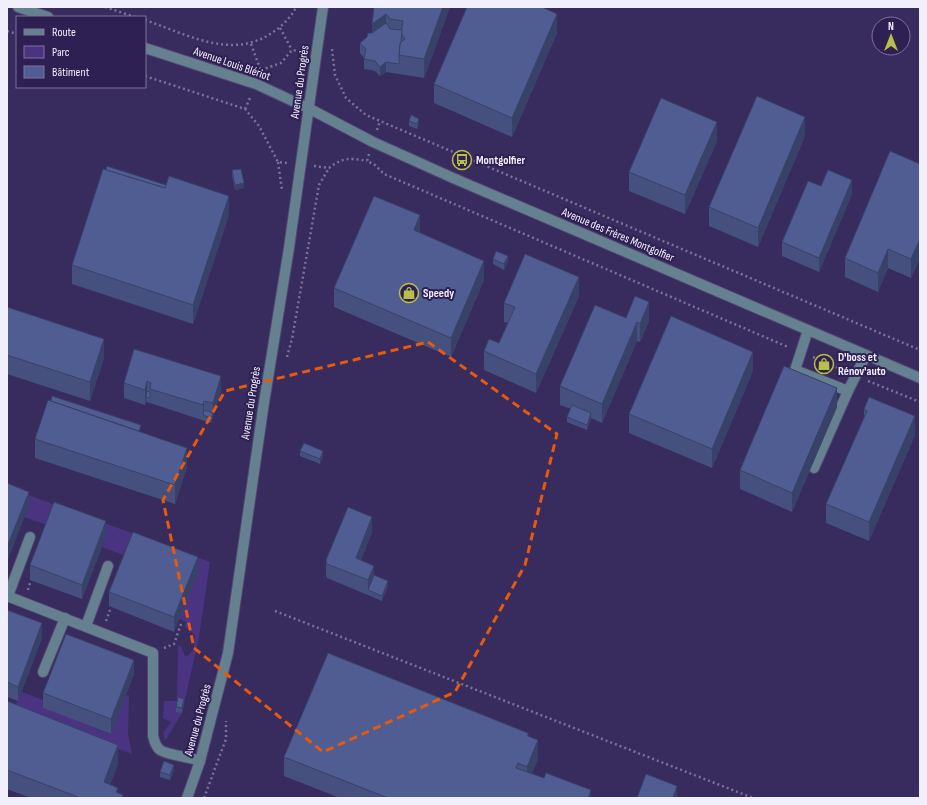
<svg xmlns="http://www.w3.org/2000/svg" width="927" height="805" font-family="'Sofia Sans Condensed',sans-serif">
	<rect width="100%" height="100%" fill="#382b5e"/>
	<!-- green -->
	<g fill="#4a3482">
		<path d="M7 487 210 562 199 637 184 704 176 711 182 713 165 741 163 733 171 722 163 718 164 701H177L178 645 181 646 185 656 189 655 194 649 195 635 185 627 186 622 179 619 129 557 102 547 106 536 50 526 24 517Z"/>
		<path d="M22 692 46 701 43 708 110 734 126 695 129 696 128 734 132 754 14 709Z"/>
	</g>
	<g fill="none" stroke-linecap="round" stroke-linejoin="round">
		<!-- minor casing -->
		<g stroke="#524674" stroke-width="12">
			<g id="minor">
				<path d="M18 7 48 17"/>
				<path d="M145 48 256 84 310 109 373 142 453 178 920 378"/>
				<path d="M808 330 795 370 848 391 866 355"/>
				<path d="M814 468 848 391"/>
				<path d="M7 596 153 653V736C154 740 156 747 160 750 167 755 190 757 200 761"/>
				<path d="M8 596 30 537"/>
				<path d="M86 626 108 566"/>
				<path d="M43 672 65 618"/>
				<path d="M187 798 200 761 228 653 263 409 289 248 323 7"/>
			</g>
		</g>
		<!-- path -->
		<g stroke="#7b7298" stroke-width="2.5" stroke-dasharray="2 3" stroke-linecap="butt">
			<path d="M105 7 135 17"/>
			<path d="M145 20C189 35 234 62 276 30 283 25 293 15 296 7"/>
			<path d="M280 28 292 50"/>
			<path d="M7 31 17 34"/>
			<path d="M251 44 261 71"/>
			<path d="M332 49 335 75 346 98 366 115 920 350"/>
			<path d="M261 70 281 63 292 50 304 52"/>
			<path d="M145 76 245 109 259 126 278 162 287 163"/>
			<path d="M245 109 251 96"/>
			<path d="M377 130 380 121"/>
			<path d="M369 154 367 161 375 165 384 174 788 347"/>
			<path d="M278 162 282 190"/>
			<path d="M314 166 329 168C343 157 350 158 367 161"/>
			<path d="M287 357 292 339 319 185 329 168"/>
			<path d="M813 357 843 370"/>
			<path d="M868 381 920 402"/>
			<path d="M28 590 30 583"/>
			<path d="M275 611 753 798"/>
			<path d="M106 621 110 610"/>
			<path d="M164 648 174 644 181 624"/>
			<path d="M204 798 226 739V721"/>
		</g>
		<!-- minor -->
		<use href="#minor" stroke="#658190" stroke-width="10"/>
	</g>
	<!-- wall -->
	<g fill="#45507e">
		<path d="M374 7H450L424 78 386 72 380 76 375 71 364 69V58L360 53V43L372 33Z"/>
		<path d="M557 33 512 137 434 103V84Z"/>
		<path d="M409 121 419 124 417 129 409 126Z"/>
		<path d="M805 136 758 247 709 226V207Z"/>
		<path d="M717 141 685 214 629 191V172Z"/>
		<path d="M920 164V258L911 278 888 268 878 292 845 277V258Z"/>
		<path d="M232 170 244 188 235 190 232 175Z"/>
		<path d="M821 186 852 194 819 272 782 256V242Z"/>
		<path d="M229 215 193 324 72 284V265Z"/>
		<path d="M493 259 508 261 504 270 493 264Z"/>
		<path d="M484 280 451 357 334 307V288Z"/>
		<path d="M579 296 536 393 484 370V351L499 343 508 323 504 322V303Z"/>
		<path d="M7 307 104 358 90 401 7 374Z"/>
		<path d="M626 318 649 321 640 342 637 341 602 423 591 418 587 430 567 422V417L571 409 560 405V386Z"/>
		<path d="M134 349 221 391 211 423 150 403 146 402V401L145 405 124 398V383Z"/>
		<path d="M753 371 712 468 629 433V414Z"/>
		<path d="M837 407 792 512 740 489V470Z"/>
		<path d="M864 409 915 435 869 541 826 523V504L864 418Z"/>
		<path d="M141 432 187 467 175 504 35 458V439Z"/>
		<path d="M300 451 323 456 320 464 300 456Z"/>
		<path d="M372 532 361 560 374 575 388 586 382 601 327 578 326 575V560Z"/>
		<path d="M106 536 82 599 30 580V565Z"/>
		<path d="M198 572 174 632 109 606V592Z"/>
		<path d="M7 610 42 638 18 701 7 697Z"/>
		<path d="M134 674 111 734 43 708V693Z"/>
		<path d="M7 701 118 764 110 785 123 798H31L7 789Z"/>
		<path d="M184 704 182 713 176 712V707Z"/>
		<path d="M528 736 538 759 532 774 591 798H340L284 776V757Z"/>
		<path d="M174 770 170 780 160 777V772Z"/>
	</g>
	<!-- shaded-wall -->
	<g fill="#384167">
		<path d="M443 7H450L424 78V59Z"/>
		<path d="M386 14V33L372 43V24Z"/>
		<path d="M557 14V33L512 137V118Z"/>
		<path d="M386 62V72L380 76V67Z"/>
		<path d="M805 117V136L758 247V228Z"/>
		<path d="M419 119V124L417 129V124Z"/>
		<path d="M717 122V141L685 214V195Z"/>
		<path d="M852 180V194L819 272V258Z"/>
		<path d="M244 183V188L235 190V185Z"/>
		<path d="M229 196V215L193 324V305Z"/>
		<path d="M420 215V234L414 230Z"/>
		<path d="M920 239V258L911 278V259Z"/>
		<path d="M888 249V268L878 292V273Z"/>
		<path d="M508 256V261L504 270V264Z"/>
		<path d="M484 261V280L451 357V338Z"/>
		<path d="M579 277V296L536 393V374Z"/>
		<path d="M649 302V321L640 342V324Z"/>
		<path d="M637 322V341L602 423V404Z"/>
		<path d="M104 339V358L90 401V382Z"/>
		<path d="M753 352V371L712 468V449Z"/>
		<path d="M221 376V391L211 423V418L213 413V403Z"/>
		<path d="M147 381V396L146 397V401L145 405V390Z"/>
		<path d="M837 388V407L792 512V493Z"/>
		<path d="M204 401V415H203V420V405Z"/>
		<path d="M591 413V418L587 430V425Z"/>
		<path d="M915 416V435L869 541V522Z"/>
		<path d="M187 448V467L175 504V485Z"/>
		<path d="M323 451V456L320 464V459Z"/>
		<path d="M29 492V506L7 562V547Z"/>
		<path d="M372 517V532L356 573V558Z"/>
		<path d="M106 521V536L82 599V585Z"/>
		<path d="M198 557V572L174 632V617Z"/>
		<path d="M374 566V580L368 590V595V580Z"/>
		<path d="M388 581V586L382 601V596Z"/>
		<path d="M42 623V638L18 701V687Z"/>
		<path d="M134 660V674L111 734V719Z"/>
		<path d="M184 699V704L182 713V708Z"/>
		<path d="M538 740V759L527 786V767Z"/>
		<path d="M118 745V764L105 798 104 782Z"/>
		<path d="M174 765V770L170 780V775Z"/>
		<path d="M677 786V798H673Z"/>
		<path d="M591 790V798H588Z"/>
	</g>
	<!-- building -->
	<g fill="#505d93" stroke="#384167">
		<path d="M374 7H443L424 59 399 55 400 43 405 39 401 33 403 21 390 19 386 14 372 24Z"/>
		<path d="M467 7H542L557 14 512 118 434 84Z"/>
		<path d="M386 23 390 29 402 30 401 42 400 43 399 55V64L386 62 380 67 375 61 364 59 366 49 360 43 367 37 368 33H372Z"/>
		<path d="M757 96 805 117 758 228 709 207Z"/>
		<path d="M661 98 717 122 685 195 629 172Z"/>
		<path d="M411 115 419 119 417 124 409 121Z"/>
		<path d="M890 151 920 164V239L911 259 888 249 878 273 845 258Z"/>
		<path d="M107 166 166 185 165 188 106 170Z"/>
		<path d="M103 169 165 188 169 176 229 196 193 305 72 265Z"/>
		<path d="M241 169 244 183 235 185 232 170Z"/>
		<path d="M828 170 852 180 819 258 782 242 808 181 821 186Z"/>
		<path d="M374 196 420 215 414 230 484 261 451 338 334 288Z"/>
		<path d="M496 251 508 256 504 264 493 259Z"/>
		<path d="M525 254 579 277 536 374 484 351 489 339 499 343 515 307 504 303Z"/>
		<path d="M635 296 649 302 640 324 637 322 602 404 560 386 595 305 626 318Z"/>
		<path d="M7 307 104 339 90 382 7 355Z"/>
		<path d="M671 316 753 352 712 449 629 414Z"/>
		<path d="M134 349 221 376 213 403 204 401 203 405 150 389 151 383 147 381 145 390 124 383Z"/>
		<path d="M784 366 837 388 792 493 740 470Z"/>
		<path d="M147 391 150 392V398L146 397Z"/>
		<path d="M52 396 141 425 139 431 51 401Z"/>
		<path d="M869 397 915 416 869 522 826 504 867 411 864 409Z"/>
		<path d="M48 400 187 448 175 485 35 439Z"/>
		<path d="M572 405 591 413 587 425 567 417Z"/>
		<path d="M204 410 213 413 211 418 203 415Z"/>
		<path d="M304 443 323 451 320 459 300 451Z"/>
		<path d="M7 483 29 492 7 547Z"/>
		<path d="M54 502 106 521 82 585 30 565Z"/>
		<path d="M348 507 372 517 356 558 374 566 368 580 327 564 326 560Z"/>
		<path d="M133 532 198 557 174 617 109 592Z"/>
		<path d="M374 575 388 581 382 596 368 590Z"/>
		<path d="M7 610 42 623 18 687 7 682Z"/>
		<path d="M66 634 134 660 111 719 43 693Z"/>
		<path d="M328 653 528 733V736L538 740 527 767 518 763 516 768 544 778 546 773 591 790 588 798H388L284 757Z"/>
		<path d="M178 697 184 699 182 708 176 707Z"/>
		<path d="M7 701 118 745 104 782 118 788 116 792 123 795 122 798H77L78 797 7 770Z"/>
		<path d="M164 761 174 765 170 775 160 772Z"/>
		<path d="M646 774 677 786 673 798H637Z"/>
	</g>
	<!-- marked area -->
	<path fill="none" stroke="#e8590c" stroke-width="3" stroke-dasharray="8 5" stroke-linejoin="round" d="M428 342 557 434 525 565 455 692 323 752 194 648 163 500 225 391Z"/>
	<!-- icons -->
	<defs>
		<g id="bus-ring" transform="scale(1)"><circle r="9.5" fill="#2e2053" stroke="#b9c046" stroke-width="1.5"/><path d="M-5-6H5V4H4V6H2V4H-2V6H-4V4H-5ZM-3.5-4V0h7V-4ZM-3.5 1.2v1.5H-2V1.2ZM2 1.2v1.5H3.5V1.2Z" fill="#b9c046"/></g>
		<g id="shop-ring" transform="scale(1)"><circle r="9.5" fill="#2e2053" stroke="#b9c046" stroke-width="1.5"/><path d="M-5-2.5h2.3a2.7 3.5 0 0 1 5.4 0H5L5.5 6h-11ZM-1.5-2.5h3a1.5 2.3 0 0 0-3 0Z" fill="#b9c046"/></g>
	</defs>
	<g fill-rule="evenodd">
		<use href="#bus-ring" x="462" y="160"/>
		<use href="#shop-ring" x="409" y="293"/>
		<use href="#shop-ring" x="824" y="364"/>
	</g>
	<g text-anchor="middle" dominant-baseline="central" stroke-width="4" stroke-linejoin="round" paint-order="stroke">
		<!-- street labels -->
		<g font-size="12" fill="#f1effc" stroke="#2e2053">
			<text transform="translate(232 64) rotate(19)">Avenue Louis Blériot</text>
			<text transform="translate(300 82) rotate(-82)">Avenue du Progrès</text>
			<text transform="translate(618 235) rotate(23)">Avenue des Frères Montgolfier</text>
			<text transform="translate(251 403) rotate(-81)">Avenue du Progrès</text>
			<text transform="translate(198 720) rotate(-75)">Avenue du Progrès</text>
		</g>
		<!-- poi labels -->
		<g font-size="12" font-weight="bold" fill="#f1effc" stroke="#2e2053" text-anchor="start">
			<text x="476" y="160">Montgolfier</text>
			<text x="423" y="293">Speedy</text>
			<text x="838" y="357">D'boss et<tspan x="838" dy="14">Rénov'auto</tspan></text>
		</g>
	</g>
	<!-- border -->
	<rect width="927" height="805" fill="none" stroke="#f1effc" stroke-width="16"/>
	<!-- legend -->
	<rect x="16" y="16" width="130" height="72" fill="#2e2053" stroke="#7c7397"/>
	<rect x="24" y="29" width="20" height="6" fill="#658190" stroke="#7c7397"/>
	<text x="52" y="36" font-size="12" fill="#f1effc">Route</text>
	<rect x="24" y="46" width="20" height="12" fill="#4a3482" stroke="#7c7397"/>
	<text x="52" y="56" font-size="12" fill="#f1effc">Parc</text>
	<rect x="24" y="66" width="20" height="12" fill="#505d93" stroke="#7c7397"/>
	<text x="52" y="76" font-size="12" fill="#f1effc">Bâtiment</text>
	<!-- north arrow -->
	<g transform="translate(891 36)"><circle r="19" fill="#2e2053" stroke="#7c7397"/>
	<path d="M0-3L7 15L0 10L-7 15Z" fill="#b9c046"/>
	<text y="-6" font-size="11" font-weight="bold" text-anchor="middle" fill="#f1effc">N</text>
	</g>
</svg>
